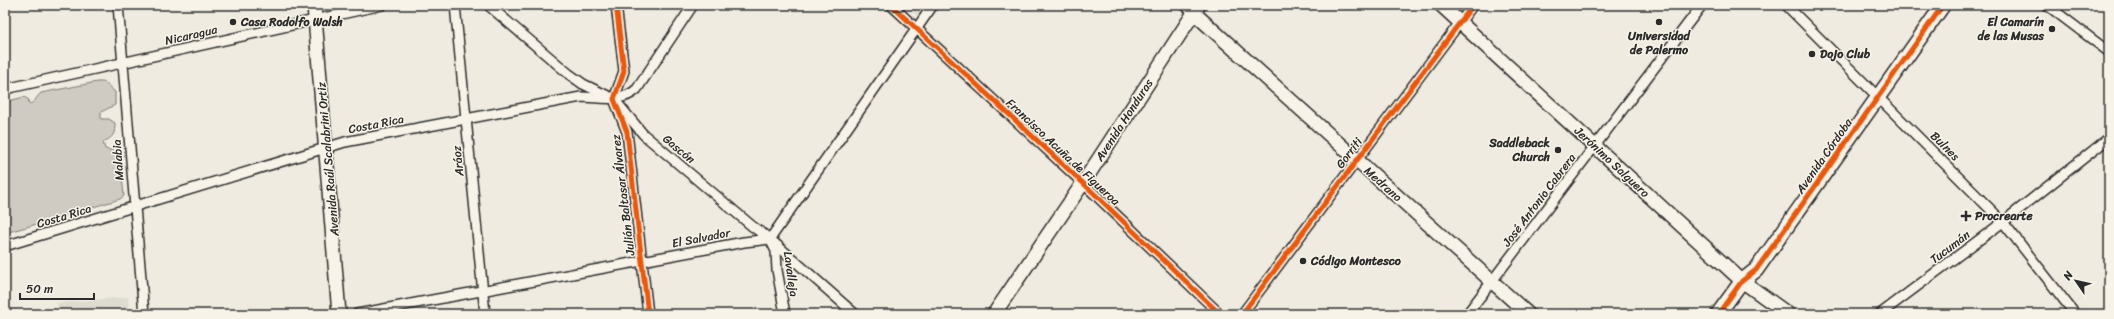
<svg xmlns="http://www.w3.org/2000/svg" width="2114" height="319" font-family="Sriracha,sans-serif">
	<rect width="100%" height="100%" fill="#efebe0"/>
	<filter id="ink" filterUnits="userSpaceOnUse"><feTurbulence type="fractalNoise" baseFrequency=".025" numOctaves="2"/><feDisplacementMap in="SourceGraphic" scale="8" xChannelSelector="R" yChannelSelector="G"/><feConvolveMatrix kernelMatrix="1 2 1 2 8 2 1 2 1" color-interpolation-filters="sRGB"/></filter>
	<g filter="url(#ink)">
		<!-- built -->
		<g fill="#dedbd1">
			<path d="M906 5H924L917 16Z"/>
			<path d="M128 297 129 314H60L57 303Z"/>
		</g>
		<!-- green -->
		<path fill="#cfcbc2" stroke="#7d7b76" d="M97 82H104L115 92V105L101 112V119H109L115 123C115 134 114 137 103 142L105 149 115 151 120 156 124 196 120 199 80 211 72 210 65 216 5 233V102L24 97 29 100 28 104C36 103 35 98 41 93Z"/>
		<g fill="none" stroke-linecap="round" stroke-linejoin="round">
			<!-- street casing -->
			<g stroke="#2b2b2b" stroke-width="12">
				<g id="street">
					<path d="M118 5 144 314"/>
					<path d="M455 5 485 314"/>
					<path d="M488 5 569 74 583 84 614 99 643 134 752 226 770 239 855 314"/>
					<path d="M616 5 624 71 614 99 627 132 648 314"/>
					<path d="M891 5 1083 183 1220 314"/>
					<path d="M1185 5 1194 13"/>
					<path d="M1786 5 2003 222 2075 314"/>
					<path d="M2047 5 2109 52"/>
					<path d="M5 89 382 5"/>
					<path d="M772 243 776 251 777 270 785 314"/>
					<path d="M5 246 345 142 581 97C600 97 621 104 637 89L693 5"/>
					<path d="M357 314 744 242 770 239 933 5"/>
					<path d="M1242 314 1473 5"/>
					<path d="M1467 314 1702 5"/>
					<path d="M1880 314 2003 222 2109 138"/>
				</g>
			</g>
			<!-- secondary casing -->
			<g stroke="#2b2b2b" stroke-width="16">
				<g id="secondary">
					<path d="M314 5 339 314"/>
					<path d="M1441 5 1742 281 1788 314"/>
					<path d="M1194 13 1528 314"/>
					<path d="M994 314 1083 183 1199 5"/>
				</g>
			</g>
			<!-- primary casing -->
			<g stroke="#2b2b2b" stroke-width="17">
				<path id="primary" d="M1718 314 1742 281 1756 270 1943 5"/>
			</g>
			<!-- street -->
			<use href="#street" stroke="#f7f3e8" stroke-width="9"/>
			<!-- secondary -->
			<use href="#secondary" stroke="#f7f3e8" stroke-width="13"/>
			<!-- primary -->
			<use href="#primary" stroke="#f7f3e8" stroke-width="14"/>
			<!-- cycleway casing -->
			<g stroke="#f7f3e8" stroke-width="8">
				<g id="cycleway">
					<path d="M616 5 624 71 614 99 627 132 648 314"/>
					<path d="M891 5 1083 183 1220 314"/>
					<path d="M1242 314 1473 5"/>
					<path d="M1718 314 1742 281 1756 270 1943 5"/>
				</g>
			</g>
			<!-- cycleway -->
			<use href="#cycleway" stroke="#e8590c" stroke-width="5"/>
		</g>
	</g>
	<!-- markers -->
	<g fill="#2b2b2b" stroke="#f7f3e8" stroke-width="1.5">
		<circle cx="233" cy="22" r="4"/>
		<circle cx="1659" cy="22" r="4"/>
		<circle cx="2052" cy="29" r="4"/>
		<circle cx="1812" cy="54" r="4"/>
		<circle cx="1558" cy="150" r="4"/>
		<path d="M1964 210h4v4h4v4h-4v4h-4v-4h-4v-4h4z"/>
		<circle cx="1303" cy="261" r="4"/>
	</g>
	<g text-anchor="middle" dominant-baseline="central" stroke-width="3" stroke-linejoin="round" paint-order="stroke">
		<!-- poi labels -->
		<g font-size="12" font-weight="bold" fill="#2b2b2b" stroke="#f7f3e8" text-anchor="start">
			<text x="241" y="22">Casa Rodolfo Walsh</text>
			<text x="2044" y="22" text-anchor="end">El Camarín<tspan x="2044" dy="14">de las Musas</tspan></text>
			<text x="1659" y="36" text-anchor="middle">Universidad<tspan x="1659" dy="14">de Palermo</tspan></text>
			<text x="1820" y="54">Dojo Club</text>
			<text x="1550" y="143" text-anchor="end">Saddleback<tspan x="1550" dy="14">Church</tspan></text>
			<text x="1975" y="216">Procrearte</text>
			<text x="1311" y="261">Código Montesco</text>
		</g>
		<!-- street labels -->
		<g font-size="12" fill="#2b2b2b" stroke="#f7f3e8">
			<text transform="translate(191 35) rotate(-13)">Nicaragua</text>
			<text transform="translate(1124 120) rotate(-57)">Avenida Honduras</text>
			<text transform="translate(376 124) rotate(-11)">Costa Rica</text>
			<text transform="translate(1945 146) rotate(45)">Bulnes</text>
			<text transform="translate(679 149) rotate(40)">Gascón</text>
			<text transform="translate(1063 152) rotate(43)">Francisco Acuña de Figueroa</text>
			<text transform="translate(1349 153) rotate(-53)">Gorriti</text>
			<text transform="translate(1824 156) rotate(-55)">Avenida Córdoba</text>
			<text transform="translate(328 159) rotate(-95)">Avenida Raúl Scalabrini Ortiz</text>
			<text transform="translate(118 160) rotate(-94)">Malabia</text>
			<text transform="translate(458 161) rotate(-96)">Aráoz</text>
			<text transform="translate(1612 162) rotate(43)">Jerónimo Salguero</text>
			<text transform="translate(1383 184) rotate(42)">Medrano</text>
			<text transform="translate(623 195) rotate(-97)">Julián Baltasar Álvarez</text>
			<text transform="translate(1539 200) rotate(-53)">José Antonio Cabrera</text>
			<text transform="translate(64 216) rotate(-17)">Costa Rica</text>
			<text transform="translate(701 238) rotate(-11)">El Salvador</text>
			<text transform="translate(1950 247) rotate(-37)">Tucumán</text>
			<text transform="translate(791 274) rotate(82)">Lavalleja</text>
		</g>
	</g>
	<!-- margin -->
	<rect width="2114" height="319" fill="none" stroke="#f7f3e8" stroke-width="20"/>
	<rect x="10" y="10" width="2094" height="299" fill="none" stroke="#2b2b2b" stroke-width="1.5" filter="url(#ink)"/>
	<!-- north arrow -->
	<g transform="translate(2076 281) rotate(304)" stroke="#f7f3e8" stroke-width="3" paint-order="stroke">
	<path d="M0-3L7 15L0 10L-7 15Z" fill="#2b2b2b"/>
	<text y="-6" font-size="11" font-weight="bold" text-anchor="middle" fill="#2b2b2b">N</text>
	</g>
	<!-- scale -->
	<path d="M20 293v6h74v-6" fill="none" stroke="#2b2b2b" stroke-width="2"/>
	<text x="26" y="293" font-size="12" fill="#2b2b2b" stroke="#f7f3e8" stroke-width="3" paint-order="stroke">50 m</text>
</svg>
